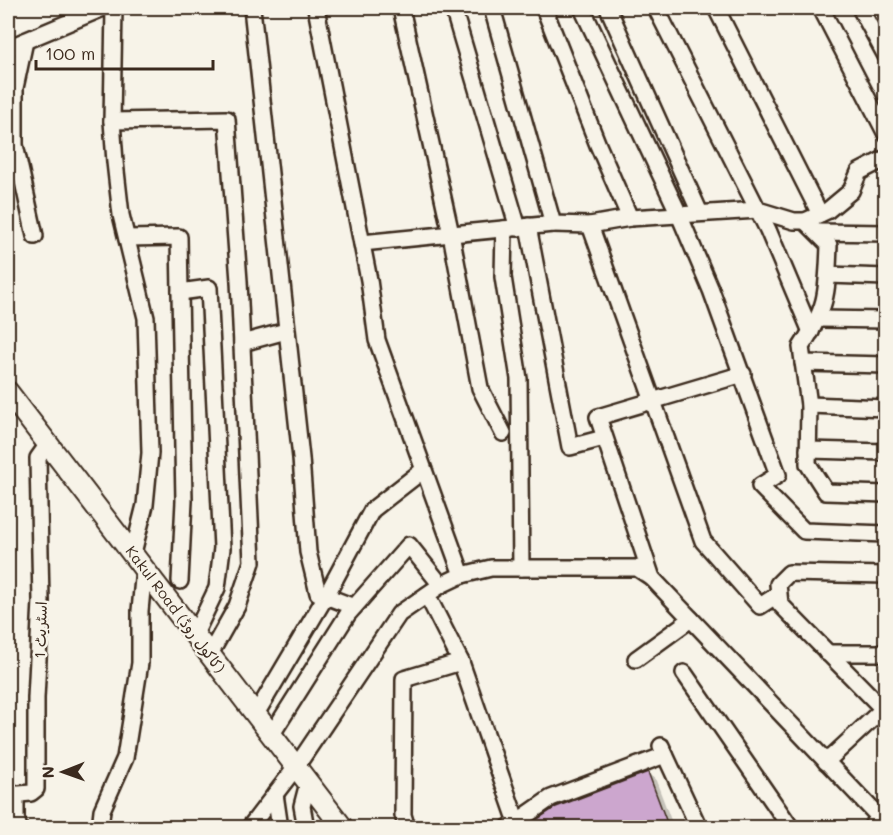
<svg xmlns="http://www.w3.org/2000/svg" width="893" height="835" font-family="Mali,'Playpen Sans Arabic',sans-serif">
	<rect width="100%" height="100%" fill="#f7f3e8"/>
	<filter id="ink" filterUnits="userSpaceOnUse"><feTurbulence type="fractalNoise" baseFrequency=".0167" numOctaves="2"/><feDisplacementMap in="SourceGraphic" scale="12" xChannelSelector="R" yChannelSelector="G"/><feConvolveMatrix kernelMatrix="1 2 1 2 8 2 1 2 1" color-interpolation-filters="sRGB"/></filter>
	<g filter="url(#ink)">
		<!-- shadow -->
		<path fill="#0003" d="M648 774 655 778 674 828H535Z"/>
		<!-- building -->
		<path fill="#cca6ce" stroke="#3b2a1e" stroke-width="1.5" d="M648 772 669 828H534L532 823 556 807Z"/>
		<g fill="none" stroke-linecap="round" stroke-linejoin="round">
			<!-- minor casing -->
			<g stroke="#3b2a1e" stroke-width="20">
				<g id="minor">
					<path d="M114 8 112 121 115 162 121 215 146 318 150 453 145 505 133 553"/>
					<path d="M252 8 301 458 308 552 318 593 354 607"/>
					<path d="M316 8 369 280 377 340 462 575"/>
					<path d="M401 8 451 234 480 388 503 433"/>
					<path d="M453 8 518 228"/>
					<path d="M492 8 553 224 590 225"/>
					<path d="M544 8 598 145 630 218"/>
					<path d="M582 8 677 210 711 290 778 475 760 486 804 531 886 534"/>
					<path d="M608 8 700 213"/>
					<path d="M656 8 768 230 811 332"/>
					<path d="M716 8 820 214"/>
					<path d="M821 8 886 134"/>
					<path d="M860 8 886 56"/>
					<path d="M25 41 15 88V145L35 236"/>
					<path d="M8 48 103 8"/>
					<path d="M112 121 227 119 239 281 252 562 237 606 210 654"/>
					<path d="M805 221 829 245C827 293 828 306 801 347L809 405 808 464 826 492 886 494"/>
					<path d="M528 226 570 447 604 438"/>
					<path d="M504 229 503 277 519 379 521 568"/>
					<path d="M817 232 886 233"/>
					<path d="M127 238 179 237 180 292 209 288 222 548 217 588 195 634"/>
					<path d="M362 243 553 224"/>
					<path d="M828 275 886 277"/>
					<path d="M820 319 886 320"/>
					<path d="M242 343 286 331"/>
					<path d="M803 363 886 365"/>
					<path d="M809 405 886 408"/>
					<path d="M808 450 886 452"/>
					<path d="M886 575 789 573 778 584 780 604 886 712"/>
					<path d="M652 578 598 417 743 374"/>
					<path d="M180 581 184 501 180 292"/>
					<path d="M427 595 461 662 519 828"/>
					<path d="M777 595 760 606 703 541 590 225 630 218 758 210 794 221H805L827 211 851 191 859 172 886 158"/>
					<path d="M827 653H886"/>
					<path d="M636 659 691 619"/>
					<path d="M684 673 791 828"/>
					<path d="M256 714 326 596 372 510 422 471"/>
					<path d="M272 734 348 614 409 545 441 585"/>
					<path d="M661 746 699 828"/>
					<path d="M826 762 883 709"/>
					<path d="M16 794V818L19 828"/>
					<path d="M275 794 280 828"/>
					<path d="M8 795 31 793 36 789V698L41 601 38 458 48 444"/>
					<path d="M100 828 102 810 125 758 140 663V611L144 568"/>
					<path d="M249 828 296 767 399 614 441 585 462 575 491 568H637L652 578 881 819"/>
					<path d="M306 828 302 806 308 783"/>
					<path d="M407 828 403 815 404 679 461 662"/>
					<path d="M508 828 551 798 665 755"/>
				</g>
			</g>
			<!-- major casing -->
			<g stroke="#3b2a1e" stroke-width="24">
				<g id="major">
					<path d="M8 392 343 828"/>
					<path d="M873 828 886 815"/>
				</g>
			</g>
			<!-- minor -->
			<use href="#minor" stroke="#f7f3e8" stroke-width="15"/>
			<!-- major -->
			<use href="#major" stroke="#f7f3e8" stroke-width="20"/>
		</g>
	</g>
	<g text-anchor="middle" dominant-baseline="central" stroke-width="5" stroke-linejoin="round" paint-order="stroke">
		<!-- street labels -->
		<g font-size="15" fill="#3b2a1e" stroke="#f7f3e8">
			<text transform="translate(176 609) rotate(53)">Kakul Road (کاکول روڈ)</text>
			<text transform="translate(40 630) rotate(-88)">اسٹریٹ 1</text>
		</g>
	</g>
	<!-- margin -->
	<rect width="893" height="835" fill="none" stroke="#f7f3e8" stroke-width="30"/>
	<rect x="15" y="15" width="863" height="805" fill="none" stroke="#3b2a1e" stroke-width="2" filter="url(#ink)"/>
	<!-- north arrow -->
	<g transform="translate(63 772) rotate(269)" stroke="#f7f3e8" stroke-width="4.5" paint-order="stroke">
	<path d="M0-4.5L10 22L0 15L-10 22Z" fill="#3b2a1e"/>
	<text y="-9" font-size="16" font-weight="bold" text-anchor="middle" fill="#3b2a1e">N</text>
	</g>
	<!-- scale -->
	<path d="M36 60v9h177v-9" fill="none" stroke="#3b2a1e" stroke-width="3"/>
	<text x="45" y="60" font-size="18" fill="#3b2a1e" stroke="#f7f3e8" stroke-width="4.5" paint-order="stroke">100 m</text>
</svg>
